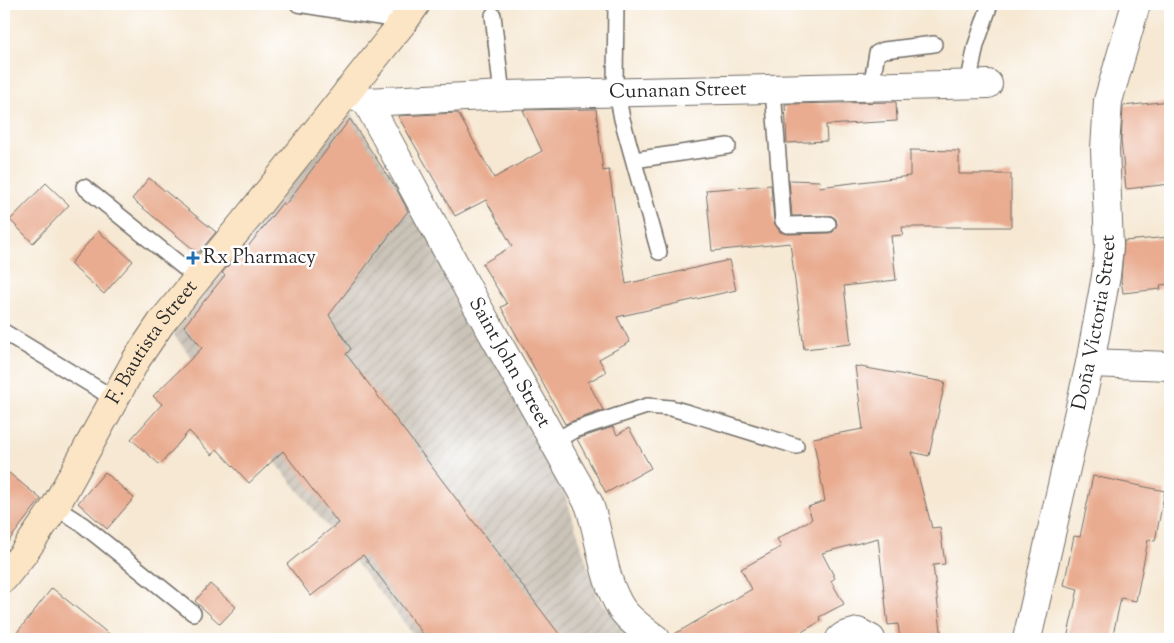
<svg xmlns="http://www.w3.org/2000/svg" width="1174" height="643" font-family="'Sorts Mill Goudy',serif">
	<defs>
		<pattern id="industrial-furrows" width="10" height="10" patternUnits="userSpaceOnUse" patternTransform="scale(1.25)"><rect width="10" height="10" fill="#cbc3b8"/><path d="M-1 1l2-2M0 10L10 0M9 11l2-2" fill="none" stroke="#aea89e"/></pattern>
	</defs>
	<rect width="100%" height="100%" fill="#fff"/>
	<filter id="ink" filterUnits="userSpaceOnUse"><feTurbulence type="fractalNoise" baseFrequency=".02" numOctaves="2"/><feDisplacementMap in="SourceGraphic" scale="10" xChannelSelector="R" yChannelSelector="G"/><feConvolveMatrix kernelMatrix="1 2 1 2 8 2 1 2 1" color-interpolation-filters="sRGB"/></filter>
	<filter id="wash" filterUnits="userSpaceOnUse"><feTurbulence type="fractalNoise" baseFrequency=".0096" numOctaves="4" result="noise"/><feDisplacementMap in="SourceGraphic" scale="20" xChannelSelector="R" yChannelSelector="G"/><feGaussianBlur stdDeviation="1.12" result="paint"/><feColorMatrix in="noise" values="0 0 0 0 0 0 0 0 0 0 0 0 0 0 0 0 0 1.4 0 .05"/><feComposite in="paint" operator="in"/></filter>
	<g filter="url(#wash)">
		<rect width="100%" height="100%" fill="#f6e8d3"/>
		<!-- industrial -->
		<path fill="url(#industrial-furrows)" d="M349 109 464 294 557 468 598 599 636 637 634 639H417L173 334Z"/>
		<g id="blocks">
			<!-- building -->
			<g fill="#e9ac90">
				<path d="M1170 101V184L1126 189 1121 141 1123 106Z"/>
				<path d="M896 102 897 121 826 125 827 141 787 143 785 104Z"/>
				<path d="M596 109 603 171 609 170 626 284 729 260 736 290 617 317 630 342 599 359 606 372 588 382 603 410 565 424 501 307 507 304 482 264 512 246 486 200 455 216 398 116 458 113 494 178 542 151 523 110Z"/>
				<path d="M350 119 397 190 408 211 329 315 351 349 346 354 563 639H427L363 555 311 596 287 564 338 523 283 451 249 483 217 449 212 455 189 431 160 465 131 439 162 404 153 396 202 348 184 326 225 275 222 273 240 251 243 253 283 202 285 205Z"/>
				<path d="M910 150 959 151V174H1011V227H902L903 235 891 236 896 280 844 286 851 344 804 349 790 243 712 251 706 190 771 185 774 222 780 232 787 234 829 233 833 232 837 224 836 219 832 216H792L789 180 820 181 819 187 910 176Z"/>
				<path d="M149 178 216 232 198 253 132 199Z"/>
				<path d="M46 183 69 205 33 243 10 220Z"/>
				<path d="M98 231 133 261 104 294 70 264Z"/>
				<path d="M1170 237V284L1160 285 1161 289 1123 293 1121 280 1124 241Z"/>
				<path d="M855 366 945 382 929 456 912 452 932 528 940 527 945 564 933 565 942 639H900L898 624 888 625 878 538 822 553 835 578 831 581 844 604 819 617 821 621 789 639H671V636L752 589 741 569 781 547 777 539 812 519 808 507 825 501 813 438 863 429Z"/>
				<path d="M613 427 617 435 629 428 651 468 606 493 577 439Z"/>
				<path d="M4 469 41 499 4 547Z"/>
				<path d="M105 472 134 498 107 529 78 503Z"/>
				<path d="M1093 476 1165 491 1155 541 1148 540 1136 601 1121 598 1112 639H1067L1078 589 1064 585 1074 536 1080 537Z"/>
				<path d="M210 584 236 607 220 624 195 601Z"/>
				<path d="M52 588 115 639H12Z"/>
			</g>
		</g>
	</g>
	<g filter="url(#ink)">
		<use href="#blocks" fill-opacity="0" stroke="#726d66" stroke-width="1"/>
		<g fill="none" stroke-linecap="round" stroke-linejoin="round">
			<!-- lane casing -->
			<g stroke="#726d66" stroke-width="18">
				<g id="lane">
					<path d="M298 4 404 21"/>
					<path d="M616 4 615 82 622 119 659 252"/>
					<path d="M493 15 501 86 505 95"/>
					<path d="M968 85 976 45 990 4"/>
					<path d="M871 87 877 53 884 50 934 44"/>
					<path d="M773 90 783 221 787 225 828 224"/>
					<path d="M634 160 728 146"/>
					<path d="M84 187 198 279"/>
					<path d="M4 332 100 390 113 400"/>
					<path d="M554 442 574 430 647 406 671 408 689 413 796 446"/>
					<path d="M55 507 83 525 193 613"/>
				</g>
			</g>
			<!-- street casing -->
			<g stroke="#726d66" stroke-width="30">
				<g id="street">
					<path id="s1" d="M348 91 367 102 476 304 589 504C601 538 602 578 621 608 630 621 644 630 656 639"/>
					<path id="s2" d="M367 102 505 95 988 84"/>
					<path d="M1090 363 1170 366"/>
					<path d="M840 639 844 636 858 632 871 639"/>
					<path id="s3" d="M1027 639 1090 363 1106 276 1109 246 1105 149 1108 101 1136 4"/>
				</g>
			</g>
			<!-- secondary casing -->
			<g stroke="#726d66" stroke-width="30">
				<g id="secondary">
					<path id="s4" d="M4 578 23 554 55 507 136 360 161 323 249 216 404 21 416 4"/>
				</g>
			</g>
			<!-- lane -->
			<use href="#lane" stroke="#fff" stroke-width="15"/>
			<!-- street -->
			<use href="#street" stroke="#fff" stroke-width="28"/>
			<!-- secondary -->
			<use href="#secondary" stroke="#fce5c4" stroke-width="28"/>
		</g>
	</g>
	<!-- markers -->
	<path fill="#1f6fb2" stroke="#fff" stroke-width="2" d="M190.5 250.5h5v5h5v5h-5v5h-5v-5h-5v-5h5z"/>
	<g text-anchor="middle" dominant-baseline="central" stroke-width="5" stroke-linejoin="round" paint-order="stroke">
		<!-- street labels -->
		<g font-size="20" fill="#2b2b2b" stroke="#fff">
			<text stroke="none"><textPath href="#s2" startOffset="311">Cunanan Street</textPath></text>
			<text stroke="none"><textPath href="#s3" startOffset="324">Doña Victoria Street</textPath></text>
			<text stroke="none"><textPath href="#s4" startOffset="279">F. Bautista Street</textPath></text>
			<text stroke="none"><textPath href="#s1" startOffset="319">Saint John Street</textPath></text>
		</g>
		<!-- poi labels -->
		<g font-size="20" fill="#2b2b2b" stroke="#fff" text-anchor="start">
			<text x="203" y="258">Rx Pharmacy</text>
		</g>
	</g>
	<!-- margin -->
	<rect width="1174" height="643" fill="none" stroke="#fff" stroke-width="20"/>
</svg>
